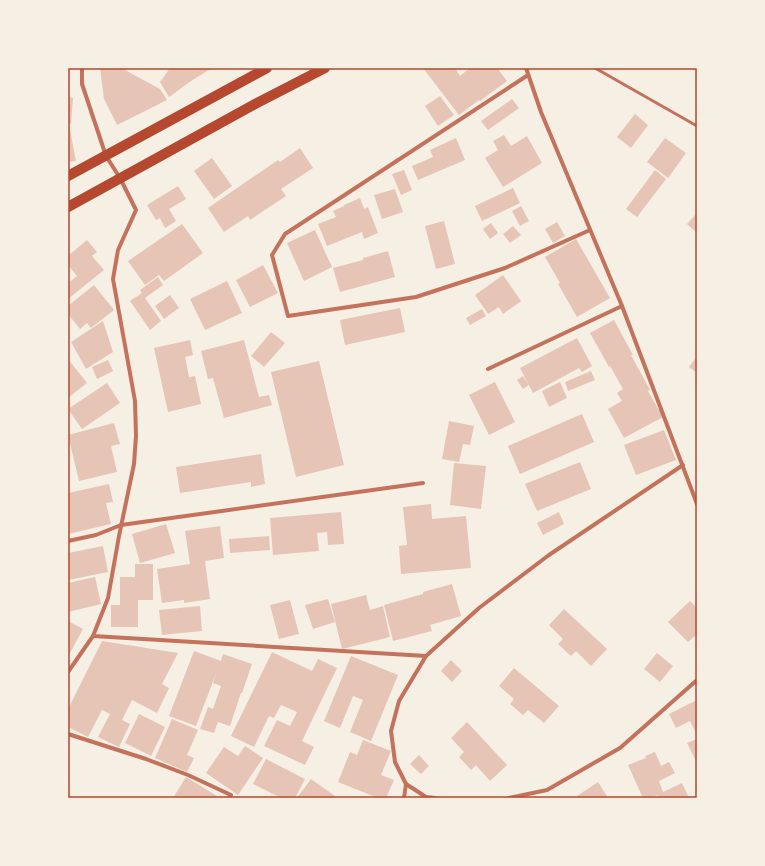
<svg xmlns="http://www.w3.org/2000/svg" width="765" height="866" font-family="Ubuntu,sans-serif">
	<rect width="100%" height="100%" fill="#f6efe4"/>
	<!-- building -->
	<g fill="#e6c5b7">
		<path d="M100 68H126L125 70 160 89 167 100 117 125 104 99Z"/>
		<path d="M170 68H212L191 81 169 97 160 82Z"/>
		<path d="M423 68H455L460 76 470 68H497L507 81 480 101 479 100 459 115Z"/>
		<path d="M440 96 454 115 438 126 425 106Z"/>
		<path d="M68 97 73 98 71 124 68 123Z"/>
		<path d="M512 99 519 108 488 130 481 121Z"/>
		<path d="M635 114 648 125 631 148 617 137Z"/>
		<path d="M68 125H69L76 161 68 162Z"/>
		<path d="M504 135 511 146 527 136 542 163 503 187 485 158 498 150 493 141Z"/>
		<path d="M456 138 465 160 418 180 412 166 433 157 430 150Z"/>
		<path d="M665 138 686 153 668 178 647 162Z"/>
		<path d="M300 148 313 168 281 189 286 196 250 220 248 216 224 232 208 208 278 160 280 162Z"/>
		<path d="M212 158 232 186 214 199 194 171Z"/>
		<path d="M404 170 412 190 401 195 392 174Z"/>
		<path d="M655 170 666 179 637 217 626 209Z"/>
		<path d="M178 186 186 199 169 209 176 221 165 228 160 218 156 220 147 205Z"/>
		<path d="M513 188 520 203 482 221 475 206Z"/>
		<path d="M395 189 403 212 382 219 374 195Z"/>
		<path d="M360 198 364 209 368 207 378 233 364 239 362 232 327 246 318 224 336 217 333 211 344 206V205Z"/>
		<path d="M521 206 529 221 520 226 512 211Z"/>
		<path d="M697 213V233L687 224Z"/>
		<path d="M444 221 455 264 436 269 425 226Z"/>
		<path d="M557 222 565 236 553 243 545 229Z"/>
		<path d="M491 223 498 233 490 239 483 229Z"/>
		<path d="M182 224 203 253 164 281 159 275 145 285 128 261Z"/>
		<path d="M513 226 521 235 510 243 503 234Z"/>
		<path d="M315 230 332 267 304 281 287 243Z"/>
		<path d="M576 239 610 298 577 317 558 284 560 283 545 257Z"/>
		<path d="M87 240 97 252 92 256 104 270 68 299V283L77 276 68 265V256Z"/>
		<path d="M388 251 395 277 340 292 333 268 363 260V258Z"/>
		<path d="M263 265 278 293 250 307 236 280Z"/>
		<path d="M503 275 521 301 503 314 499 307 488 314 475 295Z"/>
		<path d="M158 277 163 285 145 298 161 321 150 330 130 301 142 293 140 290Z"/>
		<path d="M227 281 242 313 205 330 190 299Z"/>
		<path d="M94 285 114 310 91 328 87 323 80 329 68 314V306Z"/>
		<path d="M170 295 179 308 164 319 155 306Z"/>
		<path d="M400 308 405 332 345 345 340 320Z"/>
		<path d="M482 309 486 316 470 325 466 318Z"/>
		<path d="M614 320 633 355H631L650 390 648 391 663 417 624 438 608 409 622 401 617 393 623 389 610 366 609 367 590 333Z"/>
		<path d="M103 321 113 352 86 369 71 342Z"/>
		<path d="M271 332 285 343 264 367 251 356Z"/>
		<path d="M577 338 592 366 582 372 579 368 533 393 520 368Z"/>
		<path d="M190 340 193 355 185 357 189 377 195 376 201 404 168 412 154 348Z"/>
		<path d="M244 340 259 397 269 395 272 405 224 418 213 378 208 379 201 351Z"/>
		<path d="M697 356V373L689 367Z"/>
		<path d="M68 359 87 383 68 398Z"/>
		<path d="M108 360 113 371 97 379 92 367Z"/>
		<path d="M319 361 344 465 296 477 271 372Z"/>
		<path d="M591 371 595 380 568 391 565 382Z"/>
		<path d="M523 376 529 385 523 389 517 380Z"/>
		<path d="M495 382 515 422 489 435 469 395Z"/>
		<path d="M560 382 567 398 549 407 542 391Z"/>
		<path d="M107 383 120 403 82 429 68 409Z"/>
		<path d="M582 414 594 442 520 474 508 446Z"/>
		<path d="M449 421 474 426 470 445 463 444 459 462 442 459Z"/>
		<path d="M114 423 120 444 111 446 117 472 79 481 68 435Z"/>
		<path d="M664 430 676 460 636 475 624 445Z"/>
		<path d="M261 454 265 484 251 487V482L180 493 176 467Z"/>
		<path d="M580 462 591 489 537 511 525 484Z"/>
		<path d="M454 463 486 466 481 509 450 505Z"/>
		<path d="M109 484 113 502 106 503 111 524 68 534V493Z"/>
		<path d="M431 504 432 519 466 516 471 568 401 574 399 546 407 545 403 507Z"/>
		<path d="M341 512 344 544 328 545 327 532 317 533 319 551 273 555 270 518Z"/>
		<path d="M559 512 564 524 543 535 537 523Z"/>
		<path d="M166 524 175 553 140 563 132 534Z"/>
		<path d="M220 526 224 558 205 561 210 599 184 603V600L162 603 157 569 190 564 185 531Z"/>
		<path d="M269 536 270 550 230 553 229 539Z"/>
		<path d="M103 546 108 572 68 580V553Z"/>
		<path d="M135 564H153V600H138V627H111V605H120V577H135Z"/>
		<path d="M95 577 101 604 68 612V583Z"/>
		<path d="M452 584 461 616 430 625 432 631 393 641 384 605 423 594V592Z"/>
		<path d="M366 595 370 610 383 606 390 637 342 649 331 604Z"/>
		<path d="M328 599 335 622 313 629 305 605Z"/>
		<path d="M290 600 299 634 279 639 270 605Z"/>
		<path d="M690 601 697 608V634L688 642 668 622Z"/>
		<path d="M200 606 202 631 162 635 159 610Z"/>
		<path d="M564 609 607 649 591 666 576 651 571 656 558 644 563 639 549 625Z"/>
		<path d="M68 621 83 629 70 653 68 652Z"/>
		<path d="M102 641 178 653 162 684 169 688 157 713 132 700 122 720 130 724 119 747 98 737 110 714 102 710 88 737 68 727V706L69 707Z"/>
		<path d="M194 651 221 661 223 654 252 664 242 693H241L230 726 218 722 214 733 200 729 208 707 213 709 221 686 213 683 217 671 196 726 169 716Z"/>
		<path d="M272 652 312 671 318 659 337 668 302 741 314 747 305 765 264 746 277 720 290 726 297 712 281 705 274 718 269 716 254 747 231 736Z"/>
		<path d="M657 653 673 666 660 682 644 669Z"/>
		<path d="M351 656 398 675 371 741 350 732 363 700 353 696 340 728 324 721Z"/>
		<path d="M451 660 462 671 452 682 441 671Z"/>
		<path d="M514 668 559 706 544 723 528 710 523 715 510 704 514 699 499 686Z"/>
		<path d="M697 700V735L690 721 676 728 669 714Z"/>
		<path d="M139 714 165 727 151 756 125 743Z"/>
		<path d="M172 719 198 730 187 755 194 758 187 772 155 758Z"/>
		<path d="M467 722 507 765 490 781 476 765 471 770 459 757 464 752 451 738Z"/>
		<path d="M697 739V763L687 743Z"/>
		<path d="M363 740 391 751 381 775 394 780 386 798H378L338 782 350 752 357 755Z"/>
		<path d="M245 746 263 758 238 795 206 773 224 747 238 756Z"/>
		<path d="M655 752 661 766 669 762 675 773 659 781 663 792 682 783 689 798H659L658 795 651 798H643L628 765 646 758 645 756Z"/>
		<path d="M419 755 429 766 421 774 410 764Z"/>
		<path d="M266 759 305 779 295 798H281L253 784Z"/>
		<path d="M186 777 217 796 216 798H173Z"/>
		<path d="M311 779 335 796 333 798H297Z"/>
		<path d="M598 782 608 798H579L577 796Z"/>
	</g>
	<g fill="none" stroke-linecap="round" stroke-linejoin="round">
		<!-- service -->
		<path stroke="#c5725c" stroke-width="3" d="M595 68 697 126"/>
		<!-- minor -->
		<g stroke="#c5725c" stroke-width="4">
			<path d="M526 68 541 112 622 306 697 504"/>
			<path d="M528 75 285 234 272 255 288 316 416 297 505 268 590 230"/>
			<path d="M488 369 622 306"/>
			<path d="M68 541 96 535 121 525 423 483"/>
			<path d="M93 636 426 656"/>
			<path d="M68 672 93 636 108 598 119 536 134 464 136 436 135 401 113 279 118 250 136 210 120 178 106 156 82 84V68"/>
			<path d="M68 734 146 759 188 775 231 795 229 798"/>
			<path d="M404 798 406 784"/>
			<path d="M435 798 426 797 406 784 395 762 391 731 399 701 426 656 479 608 549 555 683 465"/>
			<path d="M509 798 547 790 620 748 697 680"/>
		</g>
		<!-- primary -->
		<g stroke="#b5482f" stroke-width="10">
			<path d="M68 176 267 68"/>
			<path d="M68 207 257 103 325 68"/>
		</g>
	</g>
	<!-- border -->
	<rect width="765" height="866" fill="none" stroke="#f6efe4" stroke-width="138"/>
	<rect x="69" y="69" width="627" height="728" fill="none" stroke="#b5482f" stroke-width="1.5"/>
</svg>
